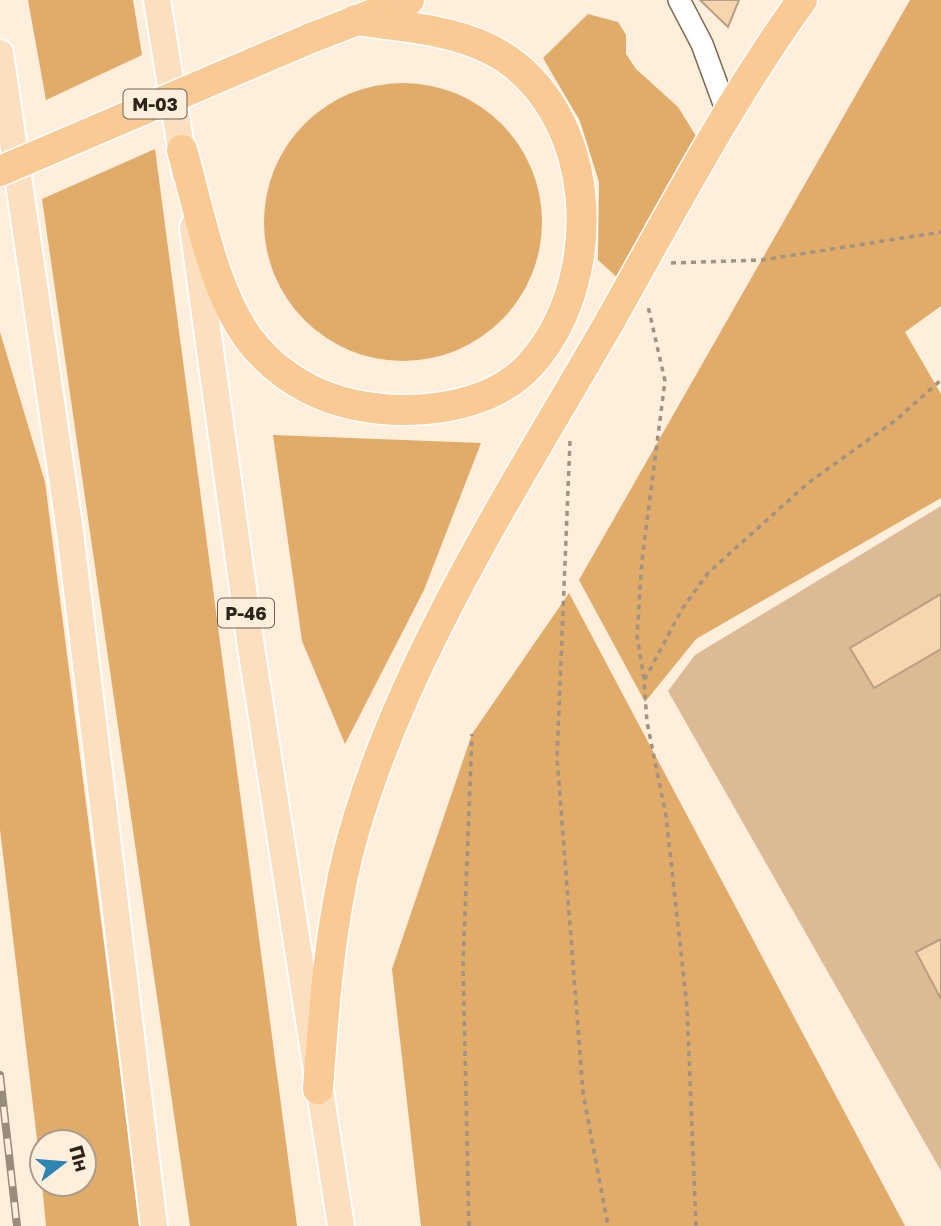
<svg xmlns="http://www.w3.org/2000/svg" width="941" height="1226" font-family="'Golos Text',sans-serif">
	<rect width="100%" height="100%" fill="#feeedc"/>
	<!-- green -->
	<path fill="#dbba94" d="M941 506V1171L668 691 695 655Z"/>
	<!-- forest -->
	<g fill="#e1ab69">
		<path d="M28 0H133L142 55 46 100Z"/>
		<path d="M910 0H941V306L905 332 941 394V498L696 639 645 702 579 580Z"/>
		<path d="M588 14 618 22 626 35V54L636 69 678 107 696 136 690 163 620 280 598 260 599 182 580 121 543 58Z"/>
		<circle cx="403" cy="222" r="139"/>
		<path d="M155 149 297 1226H190L42 199Z"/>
		<path d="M0 332 45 482 140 1226H46L42 1184H84V1142H42V1181L0 829Z"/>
		<path d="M273 435 481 443 424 590 345 744 302 641Z"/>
		<path d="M569 593 905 1226H421L392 969 472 734Z"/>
	</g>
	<!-- building -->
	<g fill="#f7d5af" stroke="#b89f83" stroke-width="2">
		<path d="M700 0H739L728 27Z"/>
		<path d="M941 594V649L874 688 850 648Z"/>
		<path d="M941 939V999L916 952Z"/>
	</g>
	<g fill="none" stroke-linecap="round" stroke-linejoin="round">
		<!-- minor casing -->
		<g stroke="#836c51" stroke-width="24">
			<path id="minor" d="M679 0 702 44 727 112"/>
		</g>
		<!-- major casing -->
		<g stroke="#fff" stroke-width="30">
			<g id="major">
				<path d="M157 0 185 172"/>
				<path d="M0 53 70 532 154 1226"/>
				<path d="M193 227 251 647 341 1226"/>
			</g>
		</g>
		<!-- highway casing -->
		<g stroke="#fff" stroke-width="33">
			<g id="highway">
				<path d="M311 38 409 0"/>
				<path d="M182 150C199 209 213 290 249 339 269 366 299 387 330 398 389 419 485 415 530 365 603 285 601 126 508 60 465 30 406 27 355 20"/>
				<path d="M318 1089C324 1010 329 931 348 854 395 671 512 491 606 328 669 217 727 104 802 0"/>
			</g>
		</g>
		<!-- path -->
		<g stroke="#a09384" stroke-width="3.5" stroke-dasharray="5 5" stroke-linecap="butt">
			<path d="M671 263 762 260 941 232"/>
			<path d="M570 441 557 757 583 1093 608 1226"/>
			<path d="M644 679 637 636 642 560 665 381 648 306"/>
			<path d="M469 1226 463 965 472 734"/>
			<path d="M696 1226 687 1007 666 816 647 722 644 681 682 609 708 573 808 483 896 420 941 380"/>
		</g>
		<!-- minor -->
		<use href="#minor" stroke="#fff" stroke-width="21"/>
		<!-- major -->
		<use href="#major" stroke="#fbdfbe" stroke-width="26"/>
		<!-- highway -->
		<use href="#highway" stroke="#f9ca93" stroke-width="30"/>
		<!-- rail casing -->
		<g stroke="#988c7d" stroke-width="8">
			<path id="rail" d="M0 1075 17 1226"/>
		</g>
		<!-- rail -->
		<use href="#rail" stroke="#feeedc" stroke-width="5" stroke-dasharray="16" stroke-linecap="butt"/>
		<!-- highway-bridge casing -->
		<g stroke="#fff" stroke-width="33" stroke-linecap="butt">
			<path id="highway-bridge" d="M0 171 311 38"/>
		</g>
		<!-- highway-bridge -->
		<use href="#highway-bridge" stroke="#f9ca93" stroke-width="30"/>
	</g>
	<g text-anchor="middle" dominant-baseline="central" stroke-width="6" stroke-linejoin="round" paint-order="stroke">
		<!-- shield labels -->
		<g fill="#feeedc" stroke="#6c6154" stroke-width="2">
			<rect x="123.5" y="89.5" width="63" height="29" rx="5"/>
			<rect x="218" y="598.5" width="56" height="29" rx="5"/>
		</g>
		<g font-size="18" font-weight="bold" fill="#2d2419">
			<text x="155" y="104">М-03</text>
			<text x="246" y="613">Р-46</text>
		</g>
	</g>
	<!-- north arrow -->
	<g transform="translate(63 1163) rotate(74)"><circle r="33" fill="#feeedc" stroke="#aa9d8e" stroke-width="2"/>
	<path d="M0-5L12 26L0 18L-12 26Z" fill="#2d85b4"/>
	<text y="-10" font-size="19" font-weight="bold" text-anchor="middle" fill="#2d2419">Пн</text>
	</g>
</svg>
